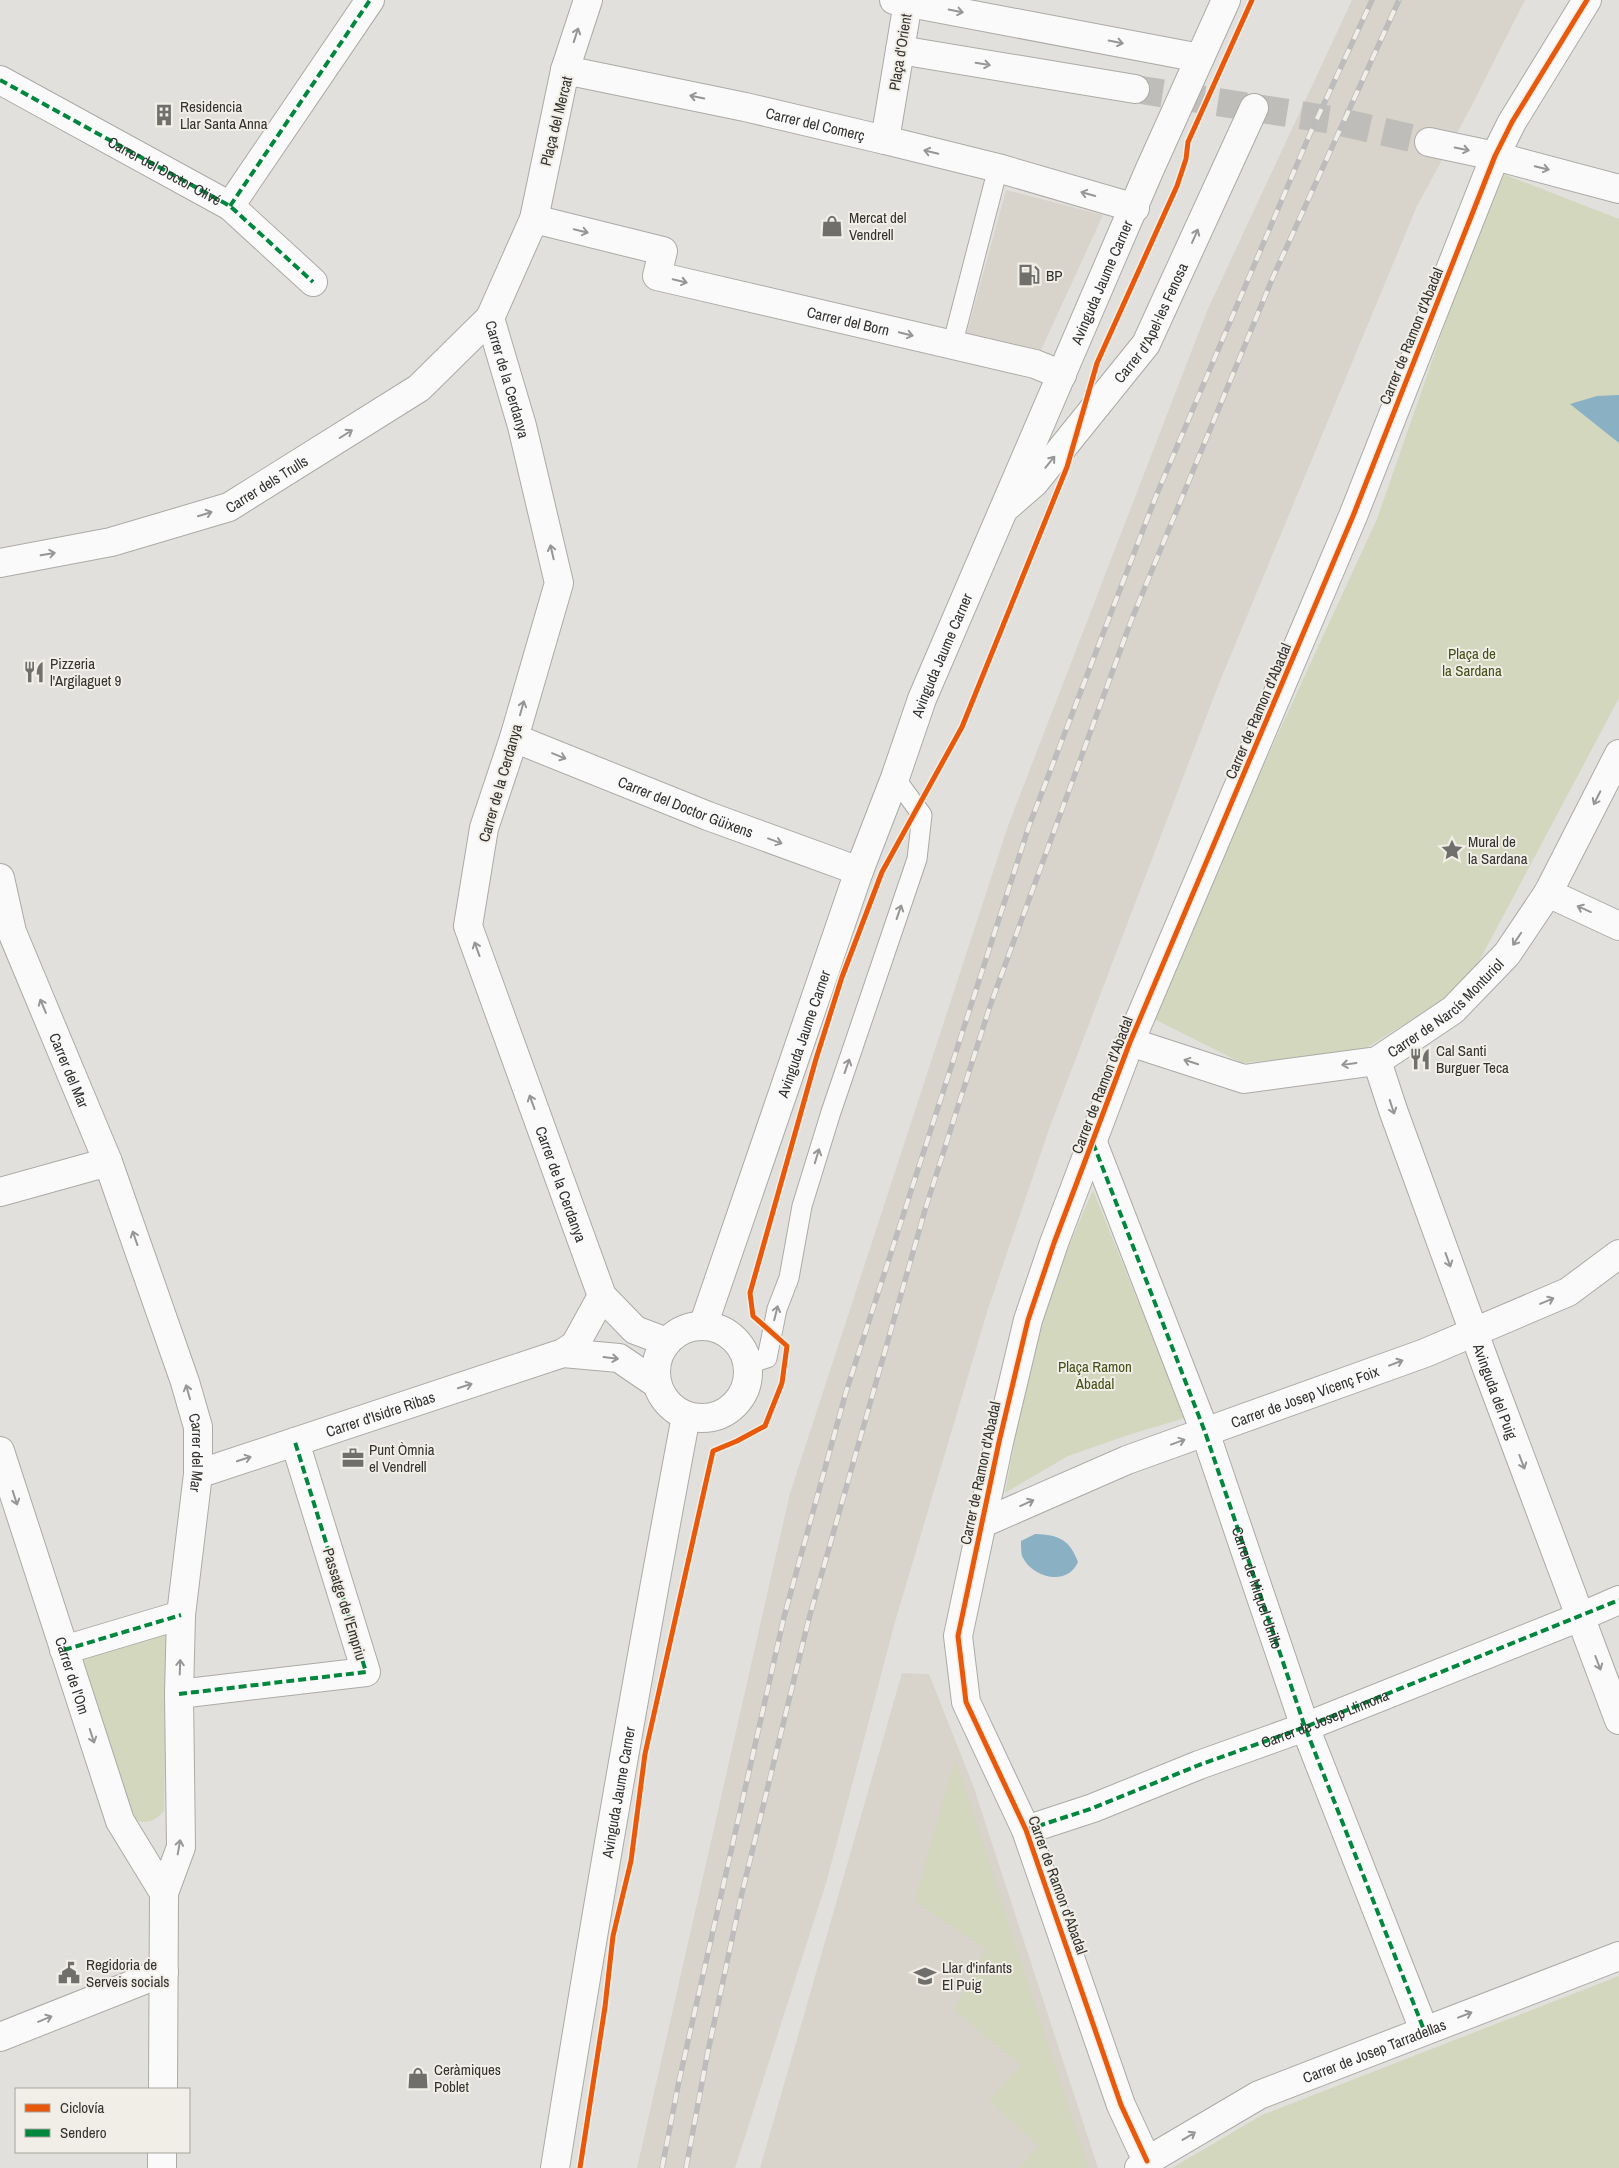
<svg xmlns="http://www.w3.org/2000/svg" width="1619" height="2168" font-family="'Archivo Narrow',sans-serif">
	<rect width="100%" height="100%" fill="#e2e0dc"/>
	<!-- built -->
	<g fill="#d8d4cb">
		<path d="M1352 0H1525L1470 109 1417 206 1218 686 1049 1129 987 1312 895 1622 827 1880 735 2168H637L790 1493 1008 826 1207 311Z"/>
		<path d="M1006 190 1103 215 1037 359 966 336Z"/>
		<path d="M902 1673 929 1674 973 1785 1098 2168H760Z"/>
	</g>
	<!-- green -->
	<g fill="#d2d7bd">
		<path d="M1498 172 1619 219V698L1466 986 1361 1051 1242 1063 1148 1016 1377 519Z"/>
		<path d="M1093 1190 1185 1418 1131 1434 1068 1456 1005 1493 1033 1342 1068 1248Z"/>
		<path d="M167 1619 164 1811C154 1822 146 1825 132 1819L71 1648Z"/>
		<path d="M955 1759 1088 2168H1019L1039 2146 989 2100 1021 2065 954 2010 986 1949 915 1901Z"/>
		<path d="M1619 1976V2168H1172L1262 2115Z"/>
	</g>
	<!-- water -->
	<g fill="#8ab0c4">
		<path d="M1619 395V443L1570 404 1597 396Z"/>
		<path d="M1035 1534C1059 1535 1069 1539 1078 1562 1067 1587 1032 1578 1022 1556 1021 1552 1021 1546 1021 1541Z"/>
	</g>
	<g fill="none" stroke-linecap="round" stroke-linejoin="round">
		<!-- minor-tunnel -->
		<path stroke="#bfbdb9" stroke-width="28" stroke-dasharray="28 14" stroke-linecap="butt" d="M1135 89 1332 120 1429 142"/>
		<!-- service casing -->
		<g stroke="#acaaa7" stroke-width="21">
			<g id="service">
				<path d="M952 346 998 168"/>
				<path d="M748 1364 767 1358 777 1309 789 1278 802 1206 831 1112 917 859 922 815 895 778"/>
			</g>
		</g>
		<!-- pedestrian casing -->
		<g stroke="#acaaa7" stroke-width="30">
			<g id="pedestrian">
				<path id="s1" d="M0 80 230 206 313 282"/>
				<path d="M230 206 370 0"/>
				<path d="M179 1694 366 1672 295 1442"/>
				<path d="M1026 1830 1093 1808 1199 1765 1305 1727 1580 1617"/>
			</g>
		</g>
		<!-- minor casing -->
		<g stroke="#acaaa7" stroke-width="30">
			<g id="minor">
				<path id="s2" d="M588 0 565 70 534 219 490 318 522 426 559 583 514 738 484 828 468 926 602 1296 635 1330 667 1342"/>
				<path d="M894 0 1200 58"/>
				<path d="M908 2 885 140 998 168 1135 208"/>
				<path d="M900 50 1135 89"/>
				<path id="s3" d="M565 70 745 107 885 140"/>
				<path d="M1429 142 1495 156 1619 189"/>
				<path id="s4" d="M534 219 663 251 657 276 1035 364 1062 375"/>
				<path id="s5" d="M1004 509 1034 483 1146 344 1254 108"/>
				<path id="s6" d="M0 563 111 542 229 507 419 388 490 318"/>
				<path id="s7" d="M514 738 708 816 859 871"/>
				<path id="s8" d="M0 878 12 932 108 1162 185 1382 198 1427V1474L181 1615 179 1694 181 1847 164 1893 163 2089"/>
				<path d="M1548 893 1619 926"/>
				<path id="s9" d="M1130 1042 1244 1079 1377 1061 1453 1010 1507 954 1548 893 1619 754"/>
				<path id="s10" d="M1377 1061 1393 1110 1488 1371 1619 1720"/>
				<path id="s11" d="M1093 1143 1205 1432 1305 1727 1424 2030"/>
				<path d="M0 1192 108 1162"/>
				<path d="M563 1353 619 1358 657 1384"/>
				<path id="s12" d="M0 1451 120 1821 164 1893"/>
				<path id="s13" d="M198 1474 563 1353 575 1345 602 1296"/>
				<path id="s14" d="M983 1523 1127 1460 1425 1353 1568 1292 1619 1254"/>
				<path d="M1580 1617 1619 1600"/>
				<path d="M64 1650 181 1615"/>
				<path d="M0 2037 164 1972"/>
				<path d="M1147 2161 1121 2105 1026 1830 966 1702 958 1636 999 1442 1028 1320 1054 1243 1130 1042 1353 516 1495 156 1512 122 1587 0"/>
				<path d="M162 2168V2152"/>
				<path id="s15" d="M1139 2168 1147 2161 1259 2095 1619 1956"/>
			</g>
		</g>
		<!-- tertiary casing -->
		<g stroke="#acaaa7" stroke-width="30">
			<g id="tertiary">
				<circle cx="702" cy="1372" r="46"/>
				<path id="s16" d="M703 1326 859 871 895 778 922 699 1149 171 1226 0"/>
				<path id="s17" d="M555 2168C595 1917 639 1666 686 1416"/>
			</g>
		</g>
		<!-- service -->
		<use href="#service" stroke="#fbfafa" stroke-width="19"/>
		<!-- pedestrian -->
		<use href="#pedestrian" stroke="#fbfafa" stroke-width="28"/>
		<!-- minor -->
		<use href="#minor" stroke="#fbfafa" stroke-width="28"/>
		<!-- tertiary -->
		<use href="#tertiary" stroke="#fbfafa" stroke-width="28"/>
		<!-- rail casing -->
		<g stroke="#bdbcbc" stroke-width="5.5">
			<g id="rail">
				<path d="M662 2168 679 2081 784 1617 846 1392 1029 826 1156 496 1309 136 1372 0"/>
				<path d="M686 2168 707 2056 741 1897 808 1622 925 1210 990 1006 1131 621 1273 277 1399 0"/>
			</g>
		</g>
		<!-- rail -->
		<use href="#rail" stroke="#f1eee7" stroke-width="4" stroke-dasharray="11" stroke-linecap="butt"/>
		<!-- quiet -->
		<g stroke="#00873e" stroke-width="4" stroke-dasharray="8 4" stroke-linecap="butt">
			<path d="M0 80 230 206 313 282"/>
			<path d="M230 206 370 0"/>
			<path d="M1093 1143 1205 1432 1305 1727 1424 2030"/>
			<path d="M64 1650 181 1615"/>
			<path d="M179 1694 366 1672 295 1442"/>
			<path id="s18" d="M1026 1830 1093 1808 1199 1765 1305 1727 1619 1600"/>
		</g>
		<!-- cycleway casing -->
		<g stroke="#f1eee7" stroke-width="8">
			<g id="cycleway">
				<path d="M1147 2161 1121 2105 1026 1830 966 1702 958 1636 999 1442 1028 1320 1054 1243 1130 1042 1353 516 1495 156 1512 122 1587 0"/>
				<path d="M580 2168 605 2007 613 1936 631 1861 645 1754 713 1451 737 1441 765 1426 782 1383 787 1346 753 1316 750 1293 816 1059 842 977 882 872 962 727 1067 467 1097 363 1177 186 1186 159 1188 142 1252 0"/>
			</g>
		</g>
		<!-- cycleway -->
		<use href="#cycleway" stroke="#e8590c" stroke-width="5"/>
	</g>
	<!-- one-way arrows -->
	<defs><path id="oneway-shaft" d="M-6 0H5M1.5-3L5.5 0L1.5 3" fill="none" stroke-width="1.6" stroke-linecap="round" stroke-linejoin="round" transform="scale(1.25)"/></defs>
	<g stroke="#979694">
		<use href="#oneway-shaft" transform="translate(956 11) rotate(11)"/>
		<use href="#oneway-shaft" transform="translate(576 35) rotate(-72)"/>
		<use href="#oneway-shaft" transform="translate(1116 42) rotate(11)"/>
		<use href="#oneway-shaft" transform="translate(983 64) rotate(10)"/>
		<use href="#oneway-shaft" transform="translate(697 97) rotate(-168)"/>
		<use href="#oneway-shaft" transform="translate(1462 149) rotate(12)"/>
		<use href="#oneway-shaft" transform="translate(931 152) rotate(-166)"/>
		<use href="#oneway-shaft" transform="translate(1542 168) rotate(14)"/>
		<use href="#oneway-shaft" transform="translate(1088 194) rotate(-164)"/>
		<use href="#oneway-shaft" transform="translate(581 231) rotate(14)"/>
		<use href="#oneway-shaft" transform="translate(1195 236) rotate(-66)"/>
		<use href="#oneway-shaft" transform="translate(680 281) rotate(13)"/>
		<use href="#oneway-shaft" transform="translate(906 334) rotate(14)"/>
		<use href="#oneway-shaft" transform="translate(346 434) rotate(-32)"/>
		<use href="#oneway-shaft" transform="translate(1050 462) rotate(-51)"/>
		<use href="#oneway-shaft" transform="translate(205 514) rotate(-17)"/>
		<use href="#oneway-shaft" transform="translate(552 552) rotate(-103)"/>
		<use href="#oneway-shaft" transform="translate(48 554) rotate(-10)"/>
		<use href="#oneway-shaft" transform="translate(522 708) rotate(-74)"/>
		<use href="#oneway-shaft" transform="translate(559 756) rotate(22)"/>
		<use href="#oneway-shaft" transform="translate(1597 798) rotate(117)"/>
		<use href="#oneway-shaft" transform="translate(775 841) rotate(20)"/>
		<use href="#oneway-shaft" transform="translate(1584 909) rotate(-156)"/>
		<use href="#oneway-shaft" transform="translate(899 912) rotate(-71)"/>
		<use href="#oneway-shaft" transform="translate(1517 939) rotate(124)"/>
		<use href="#oneway-shaft" transform="translate(477 949) rotate(-110)"/>
		<use href="#oneway-shaft" transform="translate(43 1006) rotate(-113)"/>
		<use href="#oneway-shaft" transform="translate(1191 1062) rotate(-162)"/>
		<use href="#oneway-shaft" transform="translate(1349 1064) rotate(172)"/>
		<use href="#oneway-shaft" transform="translate(847 1066) rotate(-71)"/>
		<use href="#oneway-shaft" transform="translate(532 1102) rotate(-110)"/>
		<use href="#oneway-shaft" transform="translate(1392 1107) rotate(72)"/>
		<use href="#oneway-shaft" transform="translate(817 1156) rotate(-73)"/>
		<use href="#oneway-shaft" transform="translate(135 1238) rotate(-109)"/>
		<use href="#oneway-shaft" transform="translate(1448 1260) rotate(70)"/>
		<use href="#oneway-shaft" transform="translate(1547 1301) rotate(-23)"/>
		<use href="#oneway-shaft" transform="translate(776 1313) rotate(-76)"/>
		<use href="#oneway-shaft" transform="translate(611 1358) rotate(7)"/>
		<use href="#oneway-shaft" transform="translate(1396 1363) rotate(-21)"/>
		<use href="#oneway-shaft" transform="translate(465 1386) rotate(-18)"/>
		<use href="#oneway-shaft" transform="translate(188 1392) rotate(-106)"/>
		<use href="#oneway-shaft" transform="translate(1178 1442) rotate(-20)"/>
		<use href="#oneway-shaft" transform="translate(244 1459) rotate(-18)"/>
		<use href="#oneway-shaft" transform="translate(1522 1462) rotate(69)"/>
		<use href="#oneway-shaft" transform="translate(15 1498) rotate(72)"/>
		<use href="#oneway-shaft" transform="translate(1027 1503) rotate(-24)"/>
		<use href="#oneway-shaft" transform="translate(1598 1663) rotate(69)"/>
		<use href="#oneway-shaft" transform="translate(180 1667) rotate(-88)"/>
		<use href="#oneway-shaft" transform="translate(92 1736) rotate(72)"/>
		<use href="#oneway-shaft" transform="translate(179 1847) rotate(-80)"/>
		<use href="#oneway-shaft" transform="translate(1465 2015) rotate(-21)"/>
		<use href="#oneway-shaft" transform="translate(45 2019) rotate(-22)"/>
		<use href="#oneway-shaft" transform="translate(1189 2136) rotate(-31)"/>
	</g>
	<!-- icons -->
	<defs>
		<g id="building-bare" transform="scale(1.725)"><path d="M-4-6H4V6H1V3H-1V6H-4ZM-2.5-4.3h1.7v1.8h-1.7ZM.8-4.3h1.7v1.8H.8ZM-2.5-1h1.7V.8h-1.7ZM.8-1h1.7V.8H.8Z" fill="#706f6c" stroke="#f1eee7" stroke-width="2.5" paint-order="stroke"/></g>
		<g id="shop-bare" transform="scale(1.725)"><path d="M-5-2.5h2.3a2.7 3.5 0 0 1 5.4 0H5L5.5 6h-11ZM-1.5-2.5h3a1.5 2.3 0 0 0-3 0Z" fill="#706f6c" stroke="#f1eee7" stroke-width="2.5" paint-order="stroke"/></g>
		<g id="fuel-bare" transform="scale(1.725)"><path d="M-5.5-6h7V0h2V4h1.3V-2.5L3-4.5l.8-.8L6-3V5H2.5V1h-1V6h-7ZM-4.2-4.7v3.2H.2V-4.7Z" fill="#706f6c" stroke="#f1eee7" stroke-width="2.5" paint-order="stroke"/></g>
		<g id="restaurant-bare" transform="scale(1.725)"><path d="M-5-6h1v4h1v-4h1v4h1v-4h1v5L-1.5 .5V6h-2V.5L-5-1ZM5-6V6H3V1.5H1.5Q1.5-4 5-6Z" fill="#706f6c" stroke="#f1eee7" stroke-width="2.5" paint-order="stroke"/></g>
		<g id="sight-bare" transform="scale(1.725)"><path d="M0-6L1.8-2.2L6-1.7L2.9 1.2L3.7 5.4L0 3.3L-3.7 5.4L-2.9 1.2L-6-1.7L-1.8-2.2Z" fill="#706f6c" stroke="#f1eee7" stroke-width="2.5" paint-order="stroke"/></g>
		<g id="office-bare" transform="scale(1.725)"><path d="M-6-3h4V-5.5h4V-3h4V5H-6ZM-1-4.5V-3h2v-1.5ZM-6 0V1H6V0Z" fill="#706f6c" stroke="#f1eee7" stroke-width="2.5" paint-order="stroke"/></g>
		<g id="civic-bare" transform="scale(1.725)"><path d="M-.6-6.5H3V-4.5H.6V-3L4-1V1h2V6H-6V1h2V-1L-.6-3ZM-1.2 2.5V6h2.4V2.5Z" fill="#706f6c" stroke="#f1eee7" stroke-width="2.5" paint-order="stroke"/></g>
		<g id="school-bare" transform="scale(1.725)"><path d="M0-5L7-2L0 1L-7-2ZM-4 1L0 2.5L4 1V4Q0 6-4 4Z" fill="#706f6c" stroke="#f1eee7" stroke-width="2.5" paint-order="stroke"/></g>
	</defs>
	<g fill-rule="evenodd">
		<use href="#building-bare" x="164" y="115"/>
		<use href="#shop-bare" x="832" y="226"/>
		<use href="#fuel-bare" x="1029" y="275"/>
		<use href="#restaurant-bare" x="34" y="672"/>
		<use href="#sight-bare" x="1452" y="850"/>
		<use href="#restaurant-bare" x="1420" y="1059"/>
		<use href="#office-bare" x="353" y="1458"/>
		<use href="#civic-bare" x="69" y="1973"/>
		<use href="#school-bare" x="925" y="1976"/>
		<use href="#shop-bare" x="418" y="2078"/>
	</g>
	<g text-anchor="middle" dominant-baseline="central" stroke-width="4" stroke-linejoin="round" paint-order="stroke">
		<!-- street labels -->
		<g font-size="15" fill="#33322f" stroke="#f1eee7">
			<text transform="translate(900 52) rotate(-81)">Plaça d'Orient</text>
			<text transform="translate(556 121) rotate(-76)">Plaça del Mercat</text>
			<text stroke="none"><textPath href="#s3" startOffset="256">Carrer del Comerç</textPath></text>
			<text stroke="none"><textPath href="#s1" startOffset="188">Carrer del Doctor Olivé</textPath></text>
			<text stroke="none"><textPath href="#s16" startOffset="1118">Avinguda Jaume Carner</textPath></text>
			<text stroke="none"><textPath href="#s4" startOffset="355">Carrer del Born</textPath></text>
			<text stroke="none"><textPath href="#s5" startOffset="239">Carrer d'Apel·les Fenosa</textPath></text>
			<text transform="translate(1411 336) rotate(-68)">Carrer de Ramon d'Abadal</text>
			<text stroke="none"><textPath href="#s2" startOffset="398">Carrer de la Cerdanya</textPath></text>
			<text stroke="none"><textPath href="#s6" startOffset="280">Carrer dels Trulls</textPath></text>
			<text stroke="none"><textPath href="#s16" startOffset="712">Avinguda Jaume Carner</textPath></text>
			<text transform="translate(1258 711) rotate(-67)">Carrer de Ramon d'Abadal</text>
			<text transform="translate(500 783) rotate(-74)">Carrer de la Cerdanya</text>
			<text stroke="none"><textPath href="#s7" startOffset="185">Carrer del Doctor Güixens</textPath></text>
			<text stroke="none"><textPath href="#s9" startOffset="341">Carrer de Narcís Monturiol</textPath></text>
			<text stroke="none"><textPath href="#s16" startOffset="309">Avinguda Jaume Carner</textPath></text>
			<text stroke="none"><textPath href="#s8" startOffset="205">Carrer del Mar</textPath></text>
			<text transform="translate(1102 1085) rotate(-69)">Carrer de Ramon d'Abadal</text>
			<text stroke="none"><textPath href="#s2" startOffset="1238">Carrer de la Cerdanya</textPath></text>
			<text stroke="none"><textPath href="#s10" startOffset="351">Avinguda del Puig</textPath></text>
			<text stroke="none"><textPath href="#s14" startOffset="346">Carrer de Josep Vicenç Foix</textPath></text>
			<text stroke="none"><textPath href="#s13" startOffset="192">Carrer d'Isidre Ribas</textPath></text>
			<text stroke="none"><textPath href="#s8" startOffset="610">Carrer del Mar</textPath></text>
			<text transform="translate(980 1473) rotate(-78)">Carrer de Ramon d'Abadal</text>
			<text stroke="none"><textPath href="#s11" startOffset="474">Carrer de Miquel Utrillo</textPath></text>
			<text transform="translate(345 1604) rotate(73)">Passatge de l'Empriu</text>
			<text stroke="none"><textPath href="#s12" startOffset="236">Carrer de l'Om</textPath></text>
			<text stroke="none"><textPath href="#s18" startOffset="319">Carrer de Josep Llimona</textPath></text>
			<text stroke="none"><textPath href="#s17" startOffset="381">Avinguda Jaume Carner</textPath></text>
			<text transform="translate(1058 1885) rotate(70)">Carrer de Ramon d'Abadal</text>
			<text stroke="none"><textPath href="#s15" startOffset="264">Carrer de Josep Tarradellas</textPath></text>
		</g>
		<!-- poi labels -->
		<g font-size="15" fill="#33322f" stroke="#f1eee7" text-anchor="start">
			<text x="180" y="106">Residencia<tspan x="180" dy="17">Llar Santa Anna</tspan></text>
			<text x="849" y="217">Mercat del<tspan x="849" dy="17">Vendrell</tspan></text>
			<text x="1046" y="275">BP</text>
			<text x="50" y="663">Pizzeria<tspan x="50" dy="17">l'Argilaguet 9</tspan></text>
			<text x="1468" y="841">Mural de<tspan x="1468" dy="17">la Sardana</tspan></text>
			<text x="1436" y="1050">Cal Santi<tspan x="1436" dy="17">Burguer Teca</tspan></text>
			<text x="369" y="1449">Punt Òmnia<tspan x="369" dy="17">el Vendrell</tspan></text>
			<text x="86" y="1964">Regidoria de<tspan x="86" dy="17">Serveis socials</tspan></text>
			<text x="942" y="1967">Llar d'infants<tspan x="942" dy="17">El Puig</tspan></text>
			<text x="434" y="2069">Ceràmiques<tspan x="434" dy="17">Poblet</tspan></text>
		</g>
		<!-- park labels -->
		<g font-size="15" fill="#435015" stroke="#f1eee7">
			<text x="1472" y="653">Plaça de<tspan x="1472" dy="17">la Sardana</tspan></text>
			<text x="1095" y="1366">Plaça Ramon<tspan x="1095" dy="17">Abadal</tspan></text>
		</g>
	</g>
	<!-- legend -->
	<rect x="15" y="2088" width="175" height="65" fill="#f1eee7" stroke="#a5a39d"/>
	<rect x="25" y="2104" width="25" height="8" fill="#e8590c" stroke="#a5a39d"/>
	<text x="60" y="2113" font-size="15" fill="#33322f">Ciclovía</text>
	<rect x="25" y="2129" width="25" height="8" fill="#00873e" stroke="#a5a39d"/>
	<text x="60" y="2138" font-size="15" fill="#33322f">Sendero</text>
</svg>
